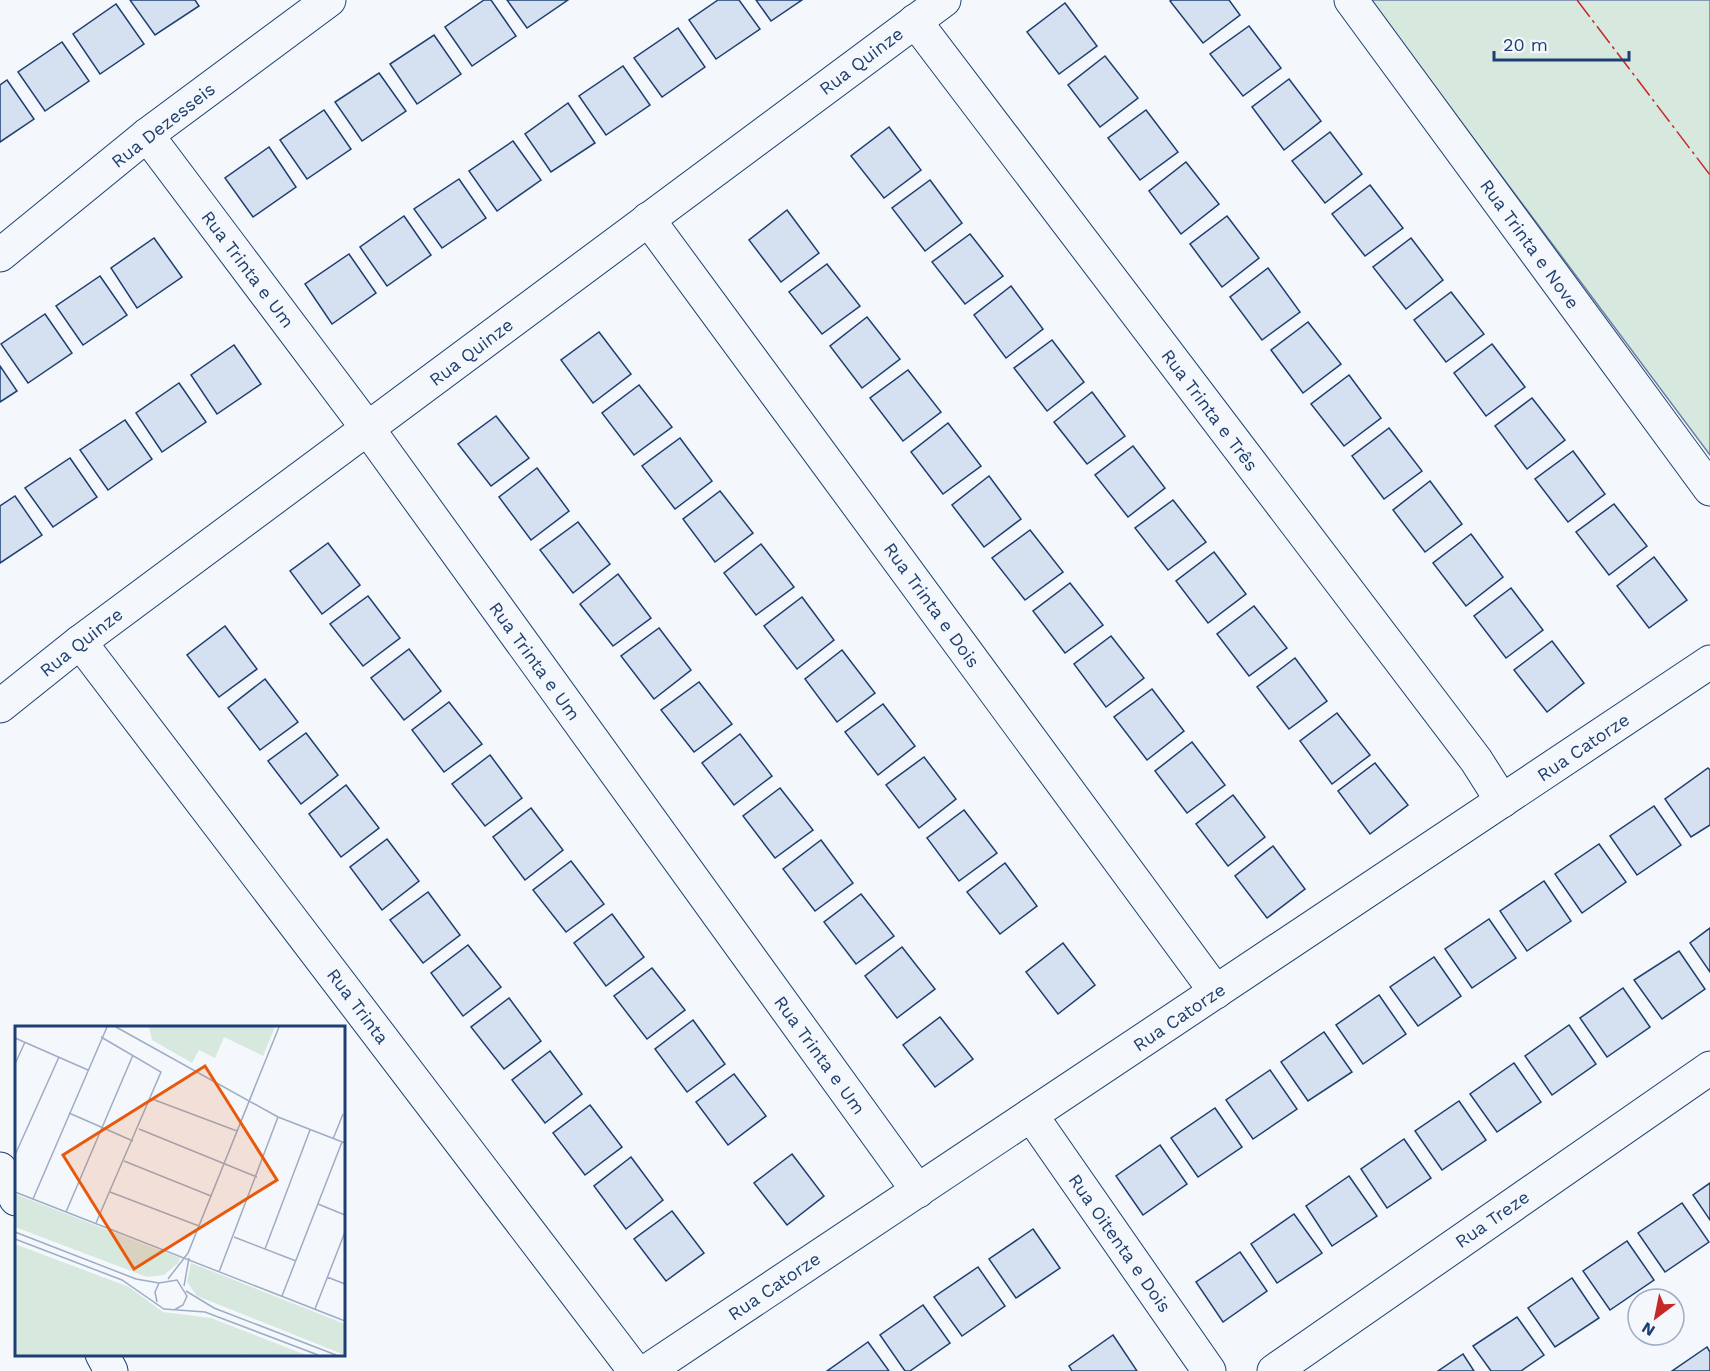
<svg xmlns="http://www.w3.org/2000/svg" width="1710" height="1371" font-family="'Work Sans',sans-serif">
	<rect width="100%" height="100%" fill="#f4f7fb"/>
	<!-- green -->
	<path fill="#d7e8df" stroke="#687fa3" stroke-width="1.5" d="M1370 0H1710V455Z"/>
	<!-- building -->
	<g fill="#d5e0f0" stroke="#1d3f73" stroke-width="1.5">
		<path d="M130 0H195L199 6 155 35Z"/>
		<path d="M484 0H491L516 36 472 66 445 27Z"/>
		<path d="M507 0H568L527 28Z"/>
		<path d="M718 0H739L760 29 716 59 689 20Z"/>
		<path d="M756 0H802L771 21Z"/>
		<path d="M1172 0H1229L1240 15 1203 43 1170 1Z"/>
		<path d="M1065 3 1097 46 1059 74 1027 32Z"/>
		<path d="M116 4 144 44 100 74 73 34Z"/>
		<path d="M1249 26 1281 68 1243 96 1210 54Z"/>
		<path d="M678 28 705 67 662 97 634 58Z"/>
		<path d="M434 35 461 74 417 104 390 64Z"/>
		<path d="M62 42 89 81 45 111 18 72Z"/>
		<path d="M1105 56 1138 98 1100 127 1068 85Z"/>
		<path d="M623 66 650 105 606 135 579 96Z"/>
		<path d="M379 73 406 111 362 141 335 102Z"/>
		<path d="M1289 79 1321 121 1284 150 1252 107Z"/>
		<path d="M7 80 34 119 0 142V85Z"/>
		<path d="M568 103 595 143 551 172 525 134Z"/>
		<path d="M324 110 351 149 307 179 280 140Z"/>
		<path d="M1146 110 1178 152 1140 180 1108 138Z"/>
		<path d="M889 127 921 170 884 198 851 156Z"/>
		<path d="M1330 132 1362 174 1325 203 1292 161Z"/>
		<path d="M513 141 541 180 497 211 469 171Z"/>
		<path d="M269 147 296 187 253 217 225 178Z"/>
		<path d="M1186 162 1219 204 1181 234 1149 191Z"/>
		<path d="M459 179 486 218 442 248 414 209Z"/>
		<path d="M930 180 962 223 925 251 892 208Z"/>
		<path d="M1370 185 1403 228 1365 256 1332 214Z"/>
		<path d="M787 210 819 253 781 282 749 240Z"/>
		<path d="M404 216 431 255 387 286 360 247Z"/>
		<path d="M1227 216 1259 258 1222 287 1190 244Z"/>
		<path d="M970 234 1003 276 965 304 932 262Z"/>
		<path d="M154 238 182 277 137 308 111 268Z"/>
		<path d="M1411 238 1443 280 1406 309 1373 267Z"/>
		<path d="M349 254 376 293 332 324 305 284Z"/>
		<path d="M827 264 860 306 822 334 789 292Z"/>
		<path d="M1268 268 1300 312 1262 340 1230 297Z"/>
		<path d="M100 276 127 315 83 345 56 306Z"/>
		<path d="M1011 286 1043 329 1006 358 974 315Z"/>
		<path d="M1451 292 1484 334 1446 362 1414 320Z"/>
		<path d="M45 314 72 353 28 383 1 344Z"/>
		<path d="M867 317 900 359 862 388 830 346Z"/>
		<path d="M1308 322 1341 364 1303 393 1271 350Z"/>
		<path d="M599 332 631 374 593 403 561 360Z"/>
		<path d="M1052 340 1084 382 1047 411 1014 368Z"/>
		<path d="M1492 344 1525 387 1486 416 1454 373Z"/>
		<path d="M234 345 261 384 217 414 191 375Z"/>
		<path d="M0 366 17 391 0 402Z"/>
		<path d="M908 370 941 412 903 441 870 398Z"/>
		<path d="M1349 375 1381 418 1344 446 1311 404Z"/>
		<path d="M179 383 206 422 162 452 136 413Z"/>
		<path d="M639 385 672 427 634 455 602 413Z"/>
		<path d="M1092 392 1125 436 1087 464 1054 422Z"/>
		<path d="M1532 398 1565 440 1527 469 1495 426Z"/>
		<path d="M496 416 529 458 491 486 458 444Z"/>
		<path d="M125 420 152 459 108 490 80 450Z"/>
		<path d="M948 423 981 466 943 494 911 452Z"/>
		<path d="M1389 428 1422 471 1384 499 1352 456Z"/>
		<path d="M680 438 712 481 675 509 642 466Z"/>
		<path d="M1133 446 1165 488 1128 517 1095 475Z"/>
		<path d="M1573 451 1605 494 1568 522 1535 479Z"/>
		<path d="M70 458 97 497 53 527 25 488Z"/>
		<path d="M537 468 569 511 531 540 499 497Z"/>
		<path d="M989 476 1021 519 984 547 952 505Z"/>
		<path d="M1430 481 1462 524 1425 552 1393 510Z"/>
		<path d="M720 491 753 533 715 562 683 519Z"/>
		<path d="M15 496 42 535 0 563V506Z"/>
		<path d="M1173 500 1206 542 1168 570 1135 528Z"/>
		<path d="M1614 504 1647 546 1609 575 1576 532Z"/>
		<path d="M578 522 610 564 573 593 540 550Z"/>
		<path d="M1030 530 1063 572 1025 600 992 558Z"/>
		<path d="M1471 534 1503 577 1466 606 1433 563Z"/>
		<path d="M328 543 360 585 322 614 290 571Z"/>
		<path d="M761 544 794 587 756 615 724 573Z"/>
		<path d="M1214 552 1246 594 1208 623 1176 581Z"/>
		<path d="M1654 557 1687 600 1649 628 1617 586Z"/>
		<path d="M618 574 651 618 613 646 580 604Z"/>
		<path d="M1070 583 1103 625 1065 653 1033 611Z"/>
		<path d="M1511 588 1543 630 1506 658 1474 616Z"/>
		<path d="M368 596 400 638 363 666 330 624Z"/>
		<path d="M802 597 834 640 797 669 764 626Z"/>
		<path d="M1254 606 1287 648 1249 676 1217 634Z"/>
		<path d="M225 626 257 669 219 697 187 655Z"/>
		<path d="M659 628 691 670 654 699 621 656Z"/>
		<path d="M1111 636 1144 678 1106 707 1074 664Z"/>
		<path d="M1552 641 1584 683 1547 712 1514 670Z"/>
		<path d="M409 649 441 691 404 720 371 678Z"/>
		<path d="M842 650 875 693 837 722 805 679Z"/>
		<path d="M1295 658 1327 701 1289 729 1257 687Z"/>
		<path d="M265 679 298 722 260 750 228 708Z"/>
		<path d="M699 682 732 724 694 752 661 710Z"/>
		<path d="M1152 689 1184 731 1147 760 1114 717Z"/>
		<path d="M449 702 482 744 444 772 412 730Z"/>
		<path d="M883 704 915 746 878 775 845 732Z"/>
		<path d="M1337 713 1370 755 1332 784 1300 741Z"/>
		<path d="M306 733 338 775 301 804 268 761Z"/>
		<path d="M740 734 772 776 734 805 702 763Z"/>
		<path d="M1192 742 1225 785 1187 813 1155 771Z"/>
		<path d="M490 755 522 798 485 826 452 784Z"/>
		<path d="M924 757 956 799 919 828 886 785Z"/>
		<path d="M1375 763 1408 805 1370 834 1338 791Z"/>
		<path d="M1708 768 1710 770V825L1691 837 1665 799Z"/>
		<path d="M346 785 379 828 341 857 309 814Z"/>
		<path d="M780 788 813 830 775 858 743 816Z"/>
		<path d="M1233 795 1265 837 1228 866 1196 824Z"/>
		<path d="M1654 806 1681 845 1637 875 1610 836Z"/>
		<path d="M531 808 563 850 525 880 493 837Z"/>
		<path d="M964 810 997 853 959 881 927 838Z"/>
		<path d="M387 839 419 881 382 910 350 867Z"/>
		<path d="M821 840 853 883 815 911 783 869Z"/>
		<path d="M1599 844 1626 882 1582 913 1555 874Z"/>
		<path d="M1273 846 1305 889 1267 918 1235 876Z"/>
		<path d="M571 861 604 904 566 932 533 890Z"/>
		<path d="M1005 863 1037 906 1000 934 967 892Z"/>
		<path d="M1544 881 1571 921 1527 951 1500 911Z"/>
		<path d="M428 892 460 935 423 963 390 920Z"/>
		<path d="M861 894 894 936 856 964 824 922Z"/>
		<path d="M612 914 644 957 606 986 574 943Z"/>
		<path d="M1489 919 1516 958 1472 988 1445 949Z"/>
		<path d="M1710 928V972L1690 943Z"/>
		<path d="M1063 943 1095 985 1058 1014 1026 972Z"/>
		<path d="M468 945 501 987 463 1016 431 973Z"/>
		<path d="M902 947 935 989 897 1018 865 976Z"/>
		<path d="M1679 951 1705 989 1662 1019 1634 980Z"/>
		<path d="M1434 957 1461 996 1418 1026 1390 987Z"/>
		<path d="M652 968 685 1010 647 1039 614 996Z"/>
		<path d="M1623 988 1650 1027 1607 1057 1580 1018Z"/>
		<path d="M1379 995 1406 1034 1363 1064 1336 1025Z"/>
		<path d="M509 998 541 1041 504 1069 471 1027Z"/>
		<path d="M940 1017 973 1059 935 1087 903 1045Z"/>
		<path d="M693 1020 725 1064 687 1092 655 1049Z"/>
		<path d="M1569 1025 1596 1064 1552 1095 1525 1056Z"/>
		<path d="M1324 1032 1352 1072 1308 1101 1281 1062Z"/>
		<path d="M550 1051 582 1094 545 1123 512 1080Z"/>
		<path d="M1514 1063 1541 1102 1497 1132 1470 1094Z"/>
		<path d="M1270 1070 1297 1109 1253 1139 1226 1100Z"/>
		<path d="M734 1074 766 1116 728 1145 696 1102Z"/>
		<path d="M1459 1101 1486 1140 1442 1170 1415 1131Z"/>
		<path d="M590 1105 622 1147 585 1175 553 1133Z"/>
		<path d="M1215 1108 1242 1147 1198 1177 1171 1138Z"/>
		<path d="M1404 1139 1431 1178 1387 1208 1361 1169Z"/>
		<path d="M1160 1145 1187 1184 1143 1215 1116 1176Z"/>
		<path d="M792 1154 824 1196 787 1225 754 1183Z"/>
		<path d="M631 1157 663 1200 626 1229 594 1186Z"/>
		<path d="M1349 1176 1377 1216 1332 1246 1306 1206Z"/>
		<path d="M1710 1183V1220L1693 1195Z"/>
		<path d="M1682 1203 1709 1242 1665 1272 1638 1233Z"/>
		<path d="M672 1211 704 1253 666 1281 634 1239Z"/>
		<path d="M1294 1214 1322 1253 1277 1283 1251 1244Z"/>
		<path d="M1033 1229 1060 1268 1016 1298 989 1259Z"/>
		<path d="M1627 1241 1654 1280 1610 1310 1583 1271Z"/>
		<path d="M1240 1252 1267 1291 1223 1322 1196 1282Z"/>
		<path d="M978 1267 1005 1306 962 1336 934 1297Z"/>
		<path d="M1572 1278 1599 1318 1555 1347 1528 1308Z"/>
		<path d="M923 1305 950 1343 910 1371H905L880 1335Z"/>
		<path d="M1517 1317 1544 1355 1521 1371H1491L1473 1346Z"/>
		<path d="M1113 1335 1137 1371H1072L1069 1366Z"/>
		<path d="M868 1342 889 1371H827Z"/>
		<path d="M1707 1347 1710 1352V1371H1672Z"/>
		<path d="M1463 1354 1474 1371H1438Z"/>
	</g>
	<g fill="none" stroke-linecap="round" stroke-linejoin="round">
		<!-- minor casing -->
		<g stroke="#1d3f73" stroke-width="35">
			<g id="minor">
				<path d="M1351 0 1710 489"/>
				<path d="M915 21 1476 760 1502 801"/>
				<path d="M147 135 368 429 918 1191"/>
				<path d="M648 219 1216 992"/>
				<path d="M0 255 147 135 329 0"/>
				<path d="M80 642 635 1371"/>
				<path d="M0 706 80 642 944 0"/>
				<path d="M1031 1115 1209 1371"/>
				<path d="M0 1169 16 1199"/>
				<path d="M102 1354 111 1371"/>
				<path d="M647 1371 1710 662"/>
				<path d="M1274 1371 1710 1068"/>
			</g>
		</g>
		<!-- minor -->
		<use href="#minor" stroke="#f4f7fb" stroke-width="33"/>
		<!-- power -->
		<path stroke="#c62828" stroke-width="1.5" stroke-dasharray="21 4.5 3 4.5" stroke-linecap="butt" d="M1577 0 1710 175"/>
	</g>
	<g text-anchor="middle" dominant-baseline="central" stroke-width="4.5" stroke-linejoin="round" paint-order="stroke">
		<!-- street labels -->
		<g font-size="18" fill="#1d3f73" stroke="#f4f7fb">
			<text transform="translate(861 61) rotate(-37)">Rua Quinze</text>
			<text transform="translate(163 125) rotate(-38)">Rua Dezesseis</text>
			<text transform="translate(1530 244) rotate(54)">Rua Trinta e Nove</text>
			<text transform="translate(248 269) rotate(53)">Rua Trinta e Um</text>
			<text transform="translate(471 352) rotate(-37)">Rua Quinze</text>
			<text transform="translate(1210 410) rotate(53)">Rua Trinta e Três</text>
			<text transform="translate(932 605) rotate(54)">Rua Trinta e Dois</text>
			<text transform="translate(81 642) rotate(-38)">Rua Quinze</text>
			<text transform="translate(535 661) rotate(54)">Rua Trinta e Um</text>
			<text transform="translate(1583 747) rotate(-34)">Rua Catorze</text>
			<text transform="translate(358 1006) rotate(53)">Rua Trinta</text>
			<text transform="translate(1179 1017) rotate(-34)">Rua Catorze</text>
			<text transform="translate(820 1055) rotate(54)">Rua Trinta e Um</text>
			<text transform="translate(1492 1219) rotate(-35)">Rua Treze</text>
			<text transform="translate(1120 1243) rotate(55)">Rua Oitenta e Dois</text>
			<text transform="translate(774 1286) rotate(-34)">Rua Catorze</text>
		</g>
	</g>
	<!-- overview -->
	<g transform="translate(15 1026)">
		<rect width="330" height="330" fill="#f4f7fb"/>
		<path d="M0 168 165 232 163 237 149 249 132 251 0 201ZM176 237 330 298V329L182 270 172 256ZM0 241 4 242 235 329H0Z" fill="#d7e8df"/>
		<path d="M134 1H260L248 30 209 11 200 32 184 24 177 37 137 14ZM0 218 114 261 148 286 196 292 291 329H235L0 241Z" fill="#d7e8df"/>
		<path fill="none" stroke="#9eadc5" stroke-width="1.5" d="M101 1 263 91 330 117M0 12 73 44M0 38 10 16M137 73 222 105M54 87 118 115M124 103 242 151M318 113 328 88M0 129 44 31M109 135 196 170M0 166 330 295M95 166 184 200M18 173 92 1M303 178 330 189M51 186 118 29M81 197 146 46 86 11M0 206 121 253 144 257M219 211 281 235M0 213 107 254 149 283 190 286 303 329M250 223 295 104M204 246 263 91M312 251 330 258M153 253 173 227 264 1M169 260 174 232M171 265 199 282 321 329M267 270 327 116M142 276 140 266 144 257 162 254 172 270 168 279 159 284M300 283 330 206"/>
		<path fill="#e8590c" fill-opacity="0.15" stroke="#e8590c" stroke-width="3" d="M190 40 262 154 119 243 48 129Z"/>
		<rect width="330" height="330" fill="none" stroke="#1d3f73" stroke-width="3"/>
	</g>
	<!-- north arrow -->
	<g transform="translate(1656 1317) rotate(212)"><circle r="28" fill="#f4f7fb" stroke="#9eadc5" stroke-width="1.5"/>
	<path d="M0-4.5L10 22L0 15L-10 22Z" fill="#c62828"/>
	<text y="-9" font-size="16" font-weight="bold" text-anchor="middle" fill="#1d3f73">N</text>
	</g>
	<!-- scale -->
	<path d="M1494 51v9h135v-9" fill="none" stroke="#1d3f73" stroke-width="3"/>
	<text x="1503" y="51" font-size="18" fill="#1d3f73" stroke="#f4f7fb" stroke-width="4.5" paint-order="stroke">20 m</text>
</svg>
